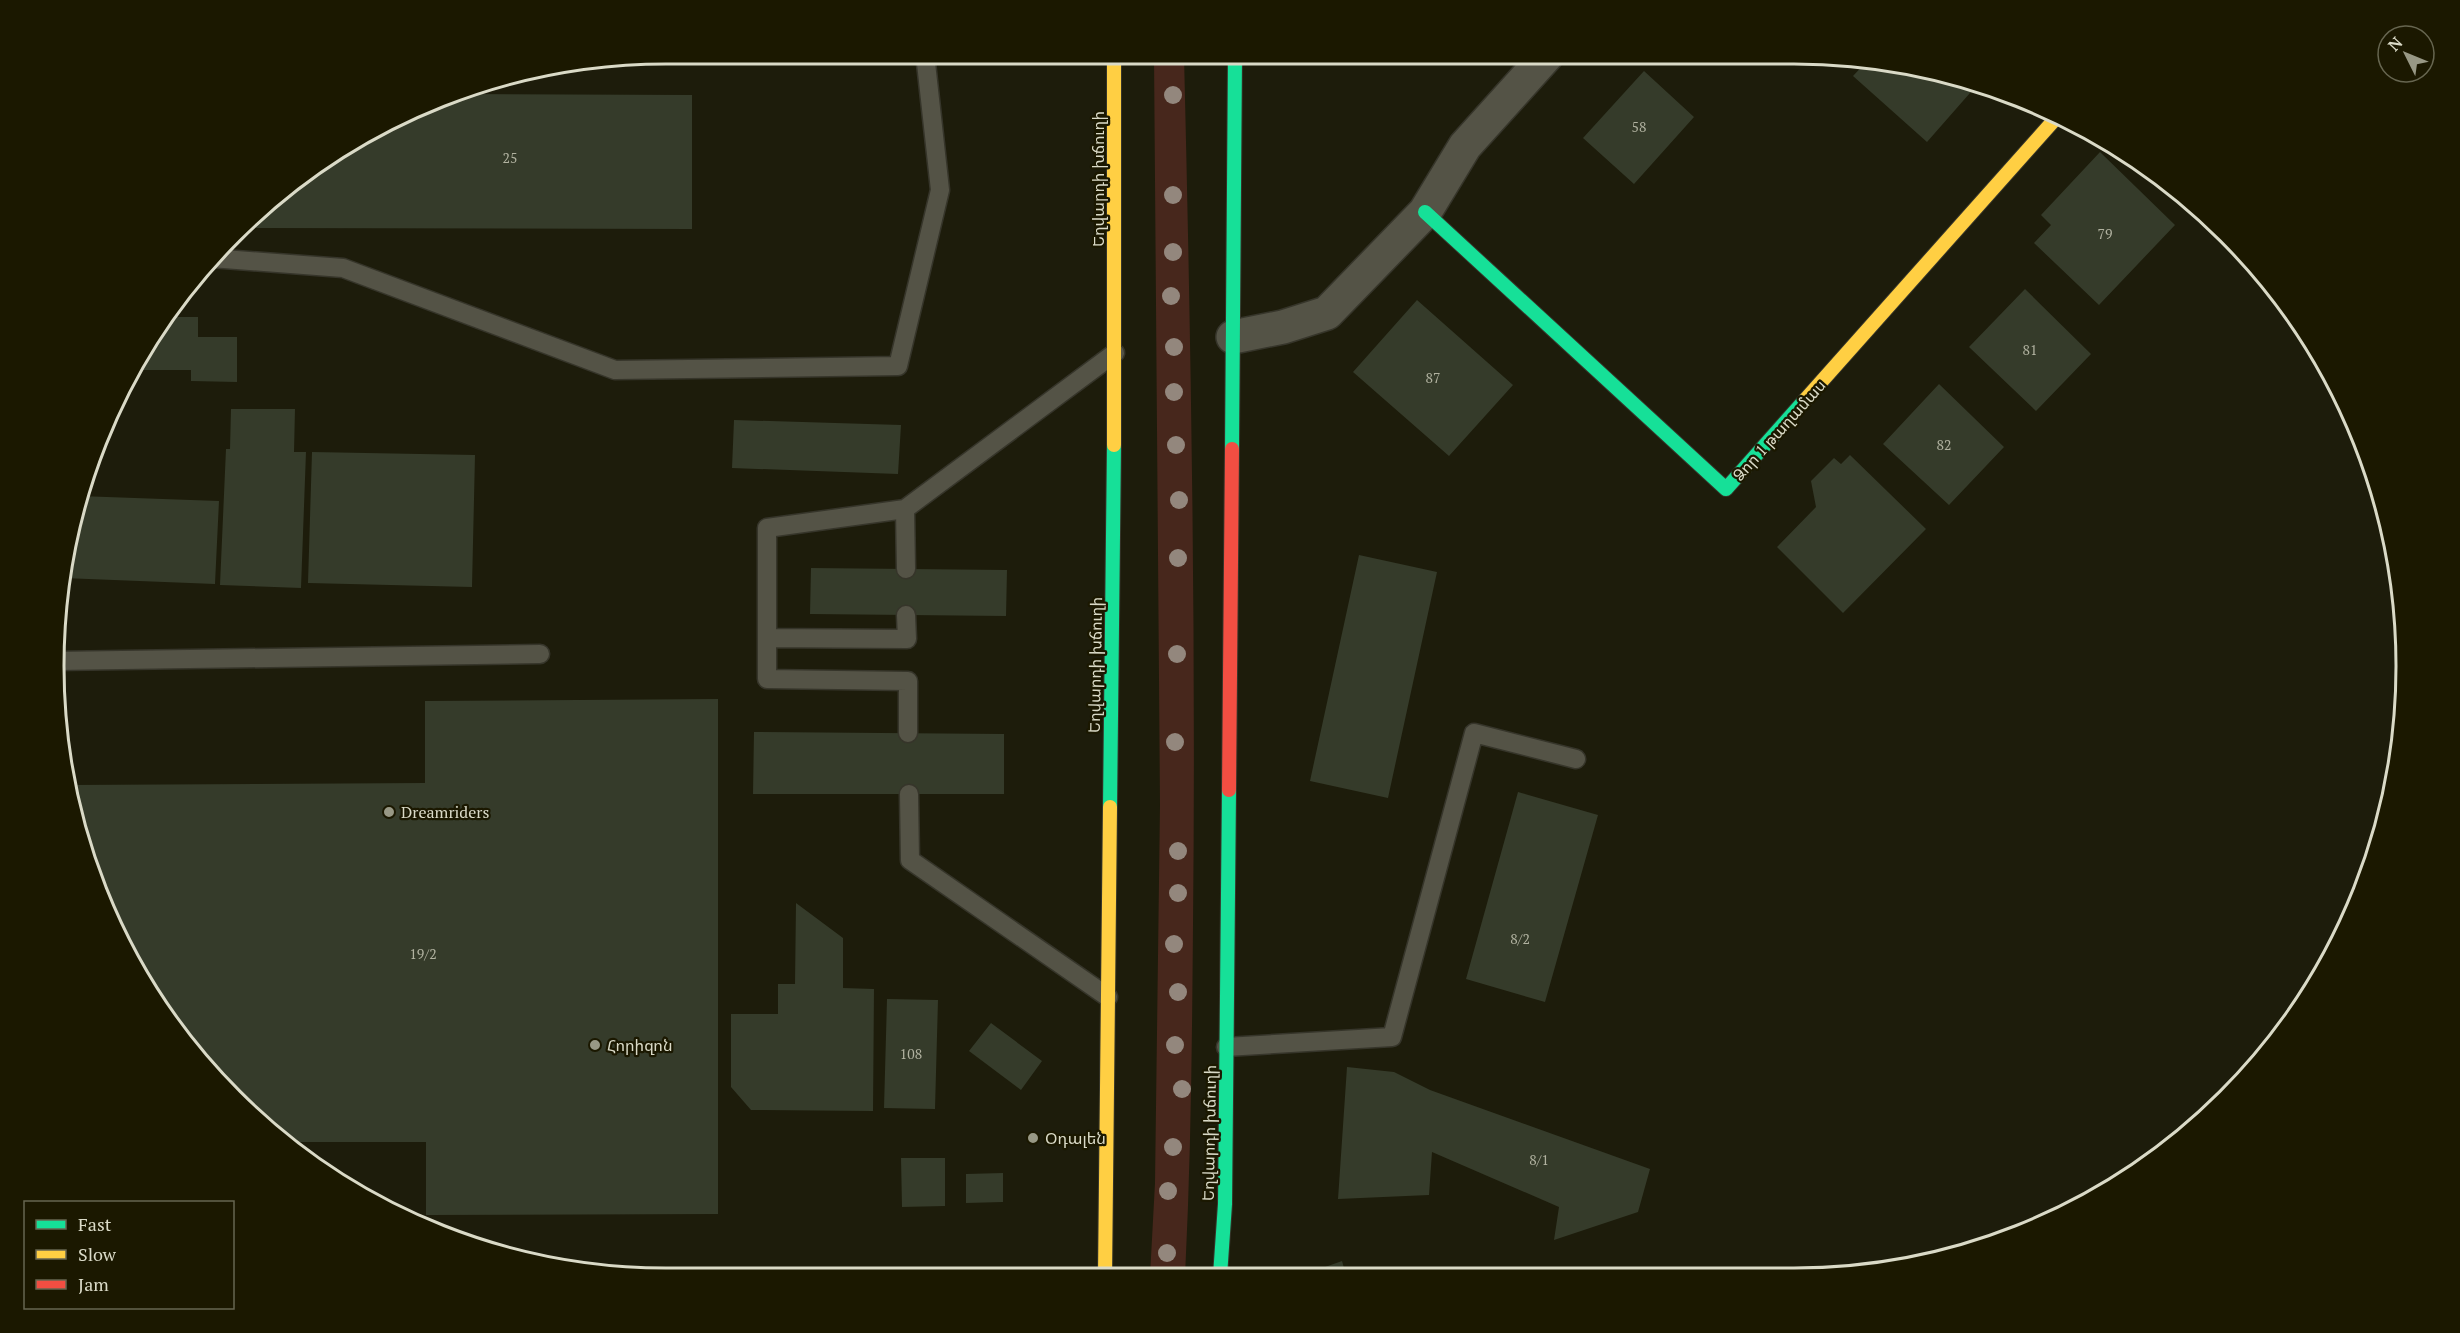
<svg xmlns="http://www.w3.org/2000/svg" width="2460" height="1333" font-family="'PT Serif','Noto Sans Armenian',serif">
  <rect width="100%" height="100%" fill="#1d1c0b"/>
  <!-- green -->
  <path fill="#47271c" d="M 1154,55 L 1184,55 C 1191,345 1196,636 1193,926 C 1192,1043 1191,1159 1185,1276 L 1150,1276 L 1155,1183 L 1160,805 Z"/>
  <!-- building -->
  <path fill="#353b2a" d="M 1867,61 L 1952,75 L 1977,85 L 1927,142 L 1853,76 Z
    M 1644,71 L 1694,117 L 1634,184 L 1583,138 Z
    M 453,94 L 692,95 L 692,229 L 243,228 L 293,181 L 361,136 Z
    M 2100,152 L 2175,225 L 2099,305 L 2034,243 L 2051,225 L 2041,215 Z
    M 2025,289 L 2091,354 L 2036,411 L 1969,347 Z
    M 1417,300 L 1513,385 L 1449,456 L 1353,372 Z
    M 164,317 L 198,317 L 198,337 L 237,337 L 237,382 L 191,381 L 191,370 L 134,370 Z
    M 1939,384 L 2004,447 L 1949,505 L 1883,444 Z
    M 231,409 L 295,409 L 294,452 L 306,452 L 301,588 L 220,585 L 226,449 L 230,449 Z
    M 734,420 L 901,425 L 898,474 L 732,468 Z
    M 312,452 L 475,455 L 472,587 L 308,583 Z
    M 1850,455 L 1926,529 L 1843,613 L 1777,547 L 1816,507 L 1811,481 L 1834,458 L 1841,464 Z
    M 79,496 L 219,501 L 215,584 L 63,578 L 75,508 Z
    M 1359,555 L 1437,572 L 1388,798 L 1310,781 Z
    M 811,568 L 1007,570 L 1006,616 L 810,614 Z
    M 718,699 L 718,1214 L 426,1215 L 426,1142 L 283,1142 L 206,1071 L 157,1006 L 101,901 L 75,825 L 68,785 L 425,783 L 425,701 Z
    M 754,732 L 1004,734 L 1004,794 L 753,794 Z
    M 1518,792 L 1598,815 L 1545,1002 L 1466,979 Z
    M 796,903 L 843,938 L 843,988 L 874,989 L 873,1111 L 751,1110 L 731,1087 L 731,1014 L 778,1014 L 778,984 L 795,984 Z
    M 887,999 L 938,1000 L 935,1109 L 884,1108 Z
    M 991,1023 L 1042,1061 L 1021,1090 L 969,1051 Z
    M 1347,1067 L 1394,1072 L 1430,1090 L 1650,1169 L 1638,1212 L 1554,1240 L 1559,1207 L 1432,1152 L 1429,1195 L 1338,1199 Z
    M 901,1158 L 945,1158 L 945,1206 L 902,1207 Z
    M 1003,1173 L 1003,1202 L 966,1203 L 966,1174 Z
    M 1342,1261 L 1346,1275 L 1311,1276 L 1311,1272 Z
    M 723,1269 L 723,1277 L 636,1278 L 636,1271 Z"/>
  <g fill="none" stroke-linecap="round" stroke-linejoin="round">
    <!-- lane casing -->
    <g stroke="#36352a" stroke-width="21">
      <path id="lane" d="M 211,258 L 343,268 L 615,370 L 898,366 L 940,190 L 925,54
        M 905,509 L 767,528 L 767,679 L 908,681 L 908,733
        M 906,569 L 905,509 L 1115,353
        M 767,638 L 907,639 L 906,615
        M 55,661 L 540,654
        M 909,794 L 910,860 L 1108,997
        M 1226,1047 L 1392,1037 L 1474,733 L 1576,759"/>
    </g>
    <!-- street casing -->
    <g stroke="#36352a" stroke-width="36">
      <path id="street" d="M 1233,337 L 1283,327 L 1327,313 L 1425,212 L 1465,146 L 1547,55"/>
    </g>
    <!-- fast casing -->
    <g stroke="#36352a" stroke-width="16">
      <path id="fast" d="M 1425,212 L 1726,489 L 1805,400
        M 1232,449 L 1235,55
        M 1110,807 L 1114,445
        M 1220,1276 L 1225,1204 L 1229,790"/>
    </g>
    <!-- slow casing -->
    <g stroke="#36352a" stroke-width="16">
      <path id="slow" d="M 1114,54 L 1114,445
        M 1805,400 L 2056,118
        M 1105,1276 L 1110,807"/>
    </g>
    <!-- jam casing -->
    <g stroke="#36352a" stroke-width="16">
      <path id="jam" d="M 1229,790 L 1232,449"/>
    </g>
    <!-- lane -->
    <use href="#lane" stroke="#545346" stroke-width="18"/>
    <!-- street -->
    <use href="#street" stroke="#545346" stroke-width="33"/>
    <!-- fast -->
    <use href="#fast" stroke="#16e098" stroke-width="14"/>
    <!-- slow -->
    <use href="#slow" stroke="#ffcf43" stroke-width="14"/>
    <!-- jam -->
    <use href="#jam" stroke="#f24e42" stroke-width="14"/>
  </g>
  <!-- trees -->
  <g fill="#93877d">
    <circle cx="1173" cy="95" r="9"/>
    <circle cx="1173" cy="195" r="9"/>
    <circle cx="1173" cy="252" r="9"/>
    <circle cx="1171" cy="296" r="9"/>
    <circle cx="1174" cy="347" r="9"/>
    <circle cx="1174" cy="392" r="9"/>
    <circle cx="1176" cy="445" r="9"/>
    <circle cx="1179" cy="500" r="9"/>
    <circle cx="1178" cy="558" r="9"/>
    <circle cx="1177" cy="654" r="9"/>
    <circle cx="1175" cy="742" r="9"/>
    <circle cx="1178" cy="851" r="9"/>
    <circle cx="1178" cy="893" r="9"/>
    <circle cx="1174" cy="944" r="9"/>
    <circle cx="1178" cy="992" r="9"/>
    <circle cx="1175" cy="1045" r="9"/>
    <circle cx="1182" cy="1089" r="9"/>
    <circle cx="1173" cy="1147" r="9"/>
    <circle cx="1168" cy="1191" r="9"/>
    <circle cx="1167" cy="1253" r="9"/>
  </g>
  <!-- markers -->
  <g fill="#989885" stroke="#1b1800" stroke-width="2">
    <circle cx="389" cy="812" r="6"/>
    <circle cx="595" cy="1045" r="6"/>
    <circle cx="1033" cy="1138" r="6"/>
  </g>
  <g text-anchor="middle" stroke-width="4.5" stroke-linejoin="round" paint-order="stroke">
    <!-- number labels -->
    <g font-size="14" fill="#b1b2a0">
      <text x="1639" y="132">58</text>
      <text x="510" y="163">25</text>
      <text x="2105" y="239">79</text>
      <text x="2030" y="355">81</text>
      <text x="1433" y="383">87</text>
      <text x="1944" y="450">82</text>
      <text x="1520" y="944">8/2</text>
      <text x="423" y="959">19/2</text>
      <text x="911" y="1059">108</text>
      <text x="1539" y="1165">8/1</text>
    </g>
    <!-- street labels -->
    <g font-size="16" fill="#dadac7" stroke="#1b1800">
      <text transform="translate(1098 179) rotate(-90)" y="6">Եղվարդի խճուղի</text>
      <text transform="translate(1779 430) rotate(-48)" y="6">Ձոր 1 թաղամաս</text>
      <text transform="translate(1095 665) rotate(-89)" y="6">Եղվարդի խճուղի</text>
      <text transform="translate(1209 1133) rotate(-89)" y="6">Եղվարդի խճուղի</text>
    </g>
    <!-- poi labels -->
    <g font-size="16" fill="#dadac7" stroke="#1b1800" text-anchor="start">
      <text x="401" y="818">Dreamriders</text>
      <text x="607" y="1051">Հորիզոն</text>
      <text x="1045" y="1144">Օդալեն</text>
    </g>
  </g>
  <!-- crop -->
  <path d="M0 0H2460V1333H0ZM666 64H1794A602 602 0 0 1 2396 666V666A602 602 0 0 1 1794 1268H666A602 602 0 0 1 64 666V666A602 602 0 0 1 666 64Z" fill="#1b1800" fill-rule="evenodd"/>
  <path fill="none" stroke="#dadac7" stroke-width="3" d="M666 64H1794A602 602 0 0 1 2396 666V666A602 602 0 0 1 1794 1268H666A602 602 0 0 1 64 666V666A602 602 0 0 1 666 64Z"/>
  <!-- legend -->
  <rect x="24" y="1201" width="210" height="108" fill="#1b1800" stroke="#676650" stroke-width="1.5"/>
  <rect x="36" y="1220" width="30" height="9" fill="#16e098" stroke="#676650" stroke-width="1.5"/>
  <text x="78" y="1231" font-size="18" fill="#dadac7">Fast</text>
  <rect x="36" y="1250" width="30" height="9" fill="#ffcf43" stroke="#676650" stroke-width="1.5"/>
  <text x="78" y="1261" font-size="18" fill="#dadac7">Slow</text>
  <rect x="36" y="1280" width="30" height="9" fill="#f24e42" stroke="#676650" stroke-width="1.5"/>
  <text x="78" y="1291" font-size="18" fill="#dadac7">Jam</text>
  <!-- north arrow -->
  <g transform="translate(2406 54) rotate(313)"><circle r="28" fill="#1b1800" stroke="#676650" stroke-width="1.5"/>
  <path d="M0-4.5L10 22L0 15L-10 22Z" fill="#989885"/>
  <text y="-9" font-size="16" font-weight="bold" text-anchor="middle" fill="#dadac7">N</text>
  </g>
</svg>
